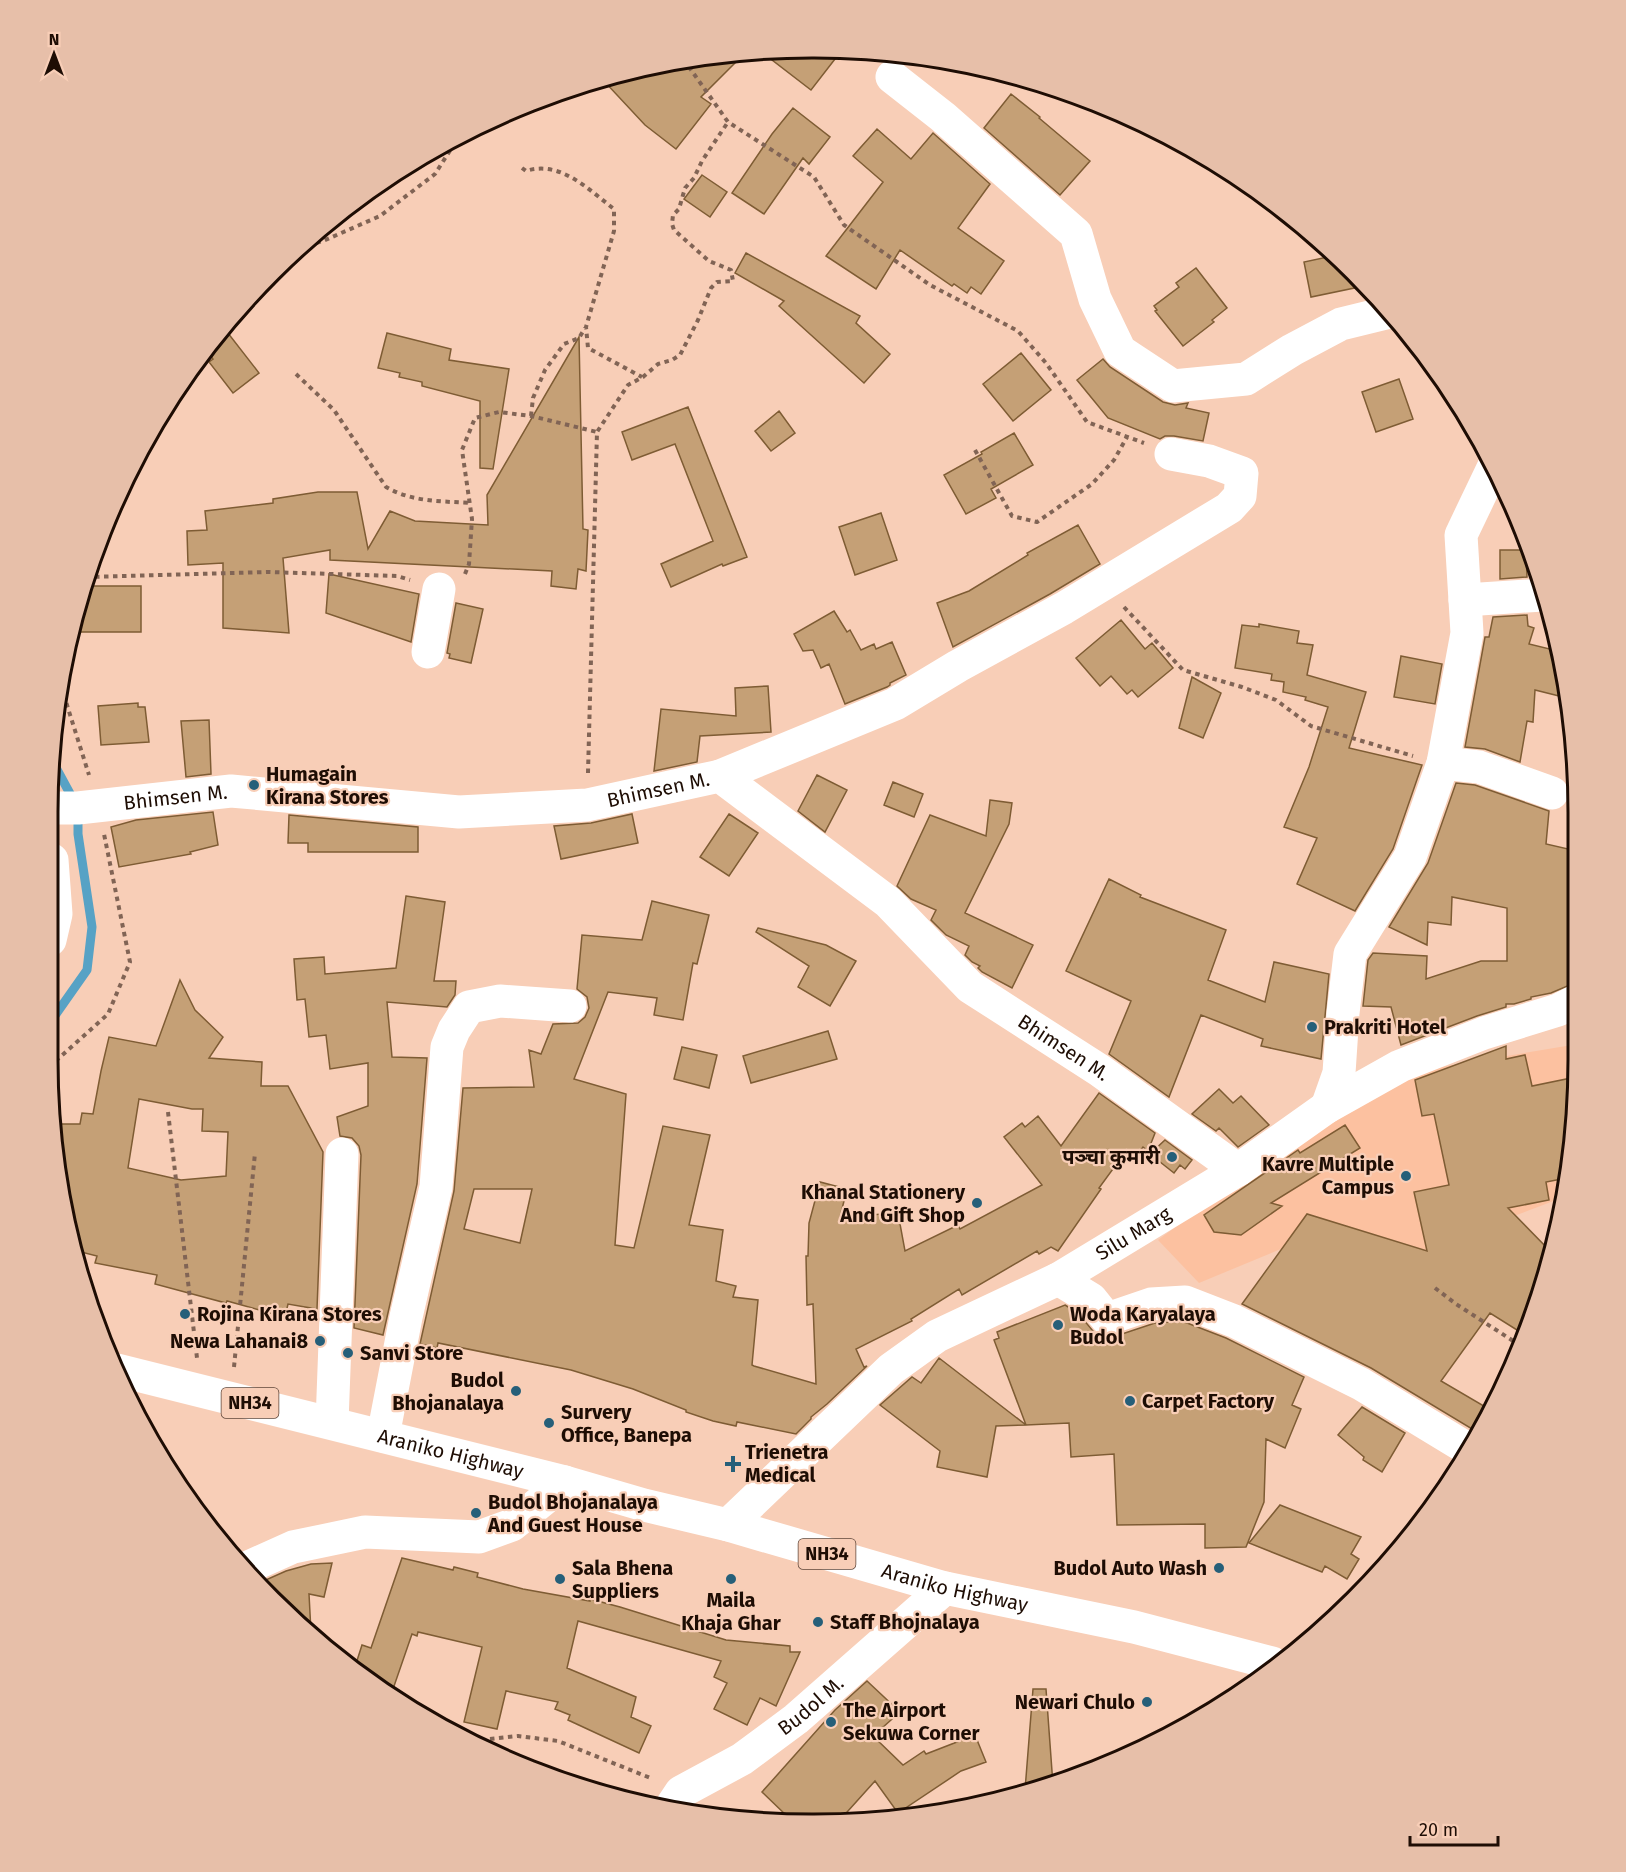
<svg xmlns="http://www.w3.org/2000/svg" width="1626" height="1872" font-family="'Fira Sans','Noto Sans Devanagari',sans-serif">
  <rect width="100%" height="100%" fill="#f8ceb7"/>
  <!-- built -->
  <path fill="#fcc1a0" d="M 1578,1044 L 1564,1197 L 1483,1228 L 1420,1288 L 1288,1246 L 1199,1283 L 1158,1240 L 1274,1154 L 1424,1070 Z"/>
  <g fill="none" stroke-linecap="round" stroke-linejoin="round">
    <!-- stream -->
    <path stroke="#57a2c5" stroke-width="9" d="M 54,764 L 74,801
      M 49,1024 L 87,970 L 92,927 L 78,834 L 78,814"/>
  </g>
  <!-- building -->
  <path fill="#c5a076" stroke="#7e5c34" stroke-width="1.5" fill-rule="evenodd" d="M 842,50 L 811,90 L 763,53 L 830,51 Z
    M 744,54 L 701,97 L 711,104 L 676,149 L 645,125 L 603,80 L 713,55 Z
    M 1011,94 L 1040,117 L 1039,118 L 1090,161 L 1060,195 L 984,128 Z
    M 793,108 L 830,137 L 809,164 L 803,158 L 764,214 L 732,193 L 772,134 Z
    M 877,129 L 911,159 L 933,133 L 990,184 L 958,228 L 1004,261 L 981,294 L 971,287 L 967,293 L 954,284 L 952,286 L 900,250 L 876,289 L 826,256 L 883,182 L 853,156 Z
    M 702,175 L 727,192 L 710,217 L 684,199 Z
    M 746,253 L 860,316 L 856,323 L 890,354 L 864,383 L 779,306 L 784,301 L 735,273 Z
    M 1332,256 L 1364,286 L 1311,297 L 1304,262 Z
    M 1196,268 L 1227,308 L 1212,320 L 1214,322 L 1183,346 L 1155,311 L 1157,310 L 1154,306 L 1179,287 L 1176,283 Z
    M 224,328 L 259,373 L 233,393 L 209,362 L 213,359 L 205,349 Z
    M 387,333 L 451,349 L 449,360 L 509,369 L 493,469 L 480,468 L 480,401 L 422,386 L 422,382 L 399,377 L 400,373 L 378,368 Z
    M 579,337 L 583,529 L 588,530 L 586,571 L 578,569 L 576,589 L 551,586 L 552,571 L 330,560 L 330,550 L 283,558 L 289,633 L 223,628 L 223,563 L 188,565 L 187,531 L 207,530 L 205,511 L 273,503 L 273,499 L 318,492 L 357,492 L 368,549 L 390,511 L 415,521 L 488,525 L 487,495 Z
    M 1021,353 L 1051,390 L 1013,421 L 983,384 Z
    M 1103,359 L 1110,367 L 1163,402 L 1175,405 L 1188,403 L 1186,408 L 1209,413 L 1203,441 L 1174,436 L 1165,436 L 1160,439 L 1108,418 L 1077,380 Z
    M 1399,379 L 1413,419 L 1376,432 L 1362,392 Z
    M 688,407 L 747,557 L 723,566 L 722,564 L 671,587 L 661,564 L 713,541 L 675,444 L 632,460 L 622,432 Z
    M 779,411 L 795,433 L 771,451 L 755,431 Z
    M 1014,433 L 1033,465 L 991,489 L 996,498 L 966,514 L 944,475 L 982,454 L 981,452 Z
    M 881,513 L 897,560 L 855,575 L 839,527 Z
    M 1078,525 L 1100,564 L 1050,594 L 953,647 L 937,603 L 969,591 L 1028,555 L 1027,553 Z
    M 1500,550 L 1526,550 L 1527,577 L 1500,579 Z
    M 329,574 L 419,594 L 411,642 L 326,613 Z
    M 84,586 L 141,586 L 141,632 L 73,632 Z
    M 456,603 L 483,609 L 471,663 L 449,658 L 450,654 L 447,653 Z
    M 834,611 L 847,632 L 850,630 L 861,650 L 874,644 L 876,649 L 892,642 L 906,675 L 890,683 L 890,685 L 887,687 L 845,704 L 829,664 L 821,668 L 813,650 L 803,651 L 794,634 Z
    M 1527,615 L 1528,626 L 1534,628 L 1529,644 L 1554,650 L 1563,697 L 1535,690 L 1533,722 L 1527,721 L 1520,762 L 1485,749 L 1465,747 L 1485,637 L 1489,637 L 1493,617 Z
    M 1121,620 L 1145,649 L 1152,643 L 1173,668 L 1138,697 L 1132,690 L 1127,694 L 1111,676 L 1100,686 L 1076,658 Z
    M 1259,624 L 1299,631 L 1297,643 L 1313,645 L 1307,675 L 1366,692 L 1349,748 L 1422,765 L 1393,849 L 1355,911 L 1297,884 L 1317,838 L 1284,827 L 1309,767 L 1328,707 L 1305,700 L 1306,697 L 1283,692 L 1284,682 L 1271,680 L 1272,674 L 1235,668 L 1242,625 L 1259,627 Z
    M 1401,656 L 1442,664 L 1435,704 L 1394,697 Z
    M 1192,677 L 1221,693 L 1203,738 L 1179,728 Z
    M 768,686 L 771,732 L 700,736 L 697,762 L 654,771 L 661,709 L 736,716 L 735,688 Z
    M 138,703 L 138,707 L 145,707 L 149,742 L 101,745 L 98,706 Z
    M 209,720 L 211,774 L 186,777 L 181,721 Z
    M 817,775 L 847,790 L 825,832 L 798,811 Z
    M 893,782 L 923,794 L 914,817 L 884,805 Z
    M 1456,783 L 1475,785 L 1549,811 L 1546,844 L 1577,851 L 1577,982 L 1551,993 L 1531,997 L 1531,999 L 1514,1004 L 1506,1004 L 1506,1007 L 1477,1016 L 1401,1045 L 1391,1007 L 1363,1006 L 1368,960 L 1373,953 L 1427,956 L 1426,979 L 1481,961 L 1507,961 L 1507,908 L 1452,897 L 1451,925 L 1428,922 L 1427,945 L 1389,927 L 1428,863 Z
    M 990,800 L 1012,803 L 1009,824 L 965,913 L 1033,945 L 1012,988 L 982,972 L 978,968 L 980,966 L 972,962 L 965,955 L 969,946 L 946,935 L 931,920 L 936,910 L 911,899 L 897,886 L 930,815 L 986,836 Z
    M 213,812 L 218,845 L 190,852 L 191,854 L 119,867 L 111,827 L 136,820 Z
    M 632,814 L 638,843 L 561,859 L 554,826 L 591,823 Z
    M 729,814 L 758,833 L 729,876 L 700,857 Z
    M 289,815 L 418,827 L 418,852 L 308,852 L 308,843 L 288,843 Z
    M 1109,879 L 1141,895 L 1140,897 L 1226,930 L 1208,980 L 1265,1002 L 1274,962 L 1329,974 L 1321,1059 L 1261,1046 L 1263,1039 L 1201,1015 L 1169,1097 L 1109,1054 L 1131,1001 L 1066,971 Z
    M 406,896 L 445,902 L 434,981 L 456,981 L 455,995 L 447,1007 L 387,1002 L 392,1057 L 427,1058 L 417,1184 L 383,1335 L 354,1328 L 361,1155 L 359,1146 L 352,1138 L 340,1136 L 337,1117 L 368,1106 L 368,1063 L 330,1069 L 326,1035 L 309,1037 L 305,999 L 297,1000 L 294,959 L 324,957 L 325,974 L 396,968 Z
    M 652,901 L 709,915 L 697,964 L 693,963 L 683,1020 L 654,1015 L 657,998 L 608,992 L 574,1079 L 626,1094 L 615,1245 L 634,1248 L 663,1126 L 710,1135 L 689,1225 L 723,1230 L 716,1281 L 736,1286 L 733,1297 L 758,1300 L 752,1365 L 754,1366 L 816,1384 L 813,1304 L 807,1305 L 806,1256 L 808,1256 L 809,1223 L 820,1182 L 847,1189 L 840,1217 L 898,1213 L 905,1251 L 958,1225 L 960,1229 L 1042,1185 L 1004,1137 L 1022,1123 L 1025,1127 L 1038,1116 L 1061,1146 L 1099,1093 L 1155,1133 L 1148,1151 L 1143,1147 L 1135,1158 L 1126,1151 L 1099,1188 L 1101,1189 L 1058,1251 L 1051,1247 L 1039,1254 L 1037,1251 L 962,1295 L 959,1289 L 911,1319 L 912,1321 L 856,1349 L 864,1367 L 867,1366 L 827,1404 L 811,1417 L 811,1419 L 796,1434 L 737,1422 L 736,1426 L 713,1421 L 686,1412 L 686,1410 L 633,1389 L 571,1370 L 438,1343 L 437,1348 L 420,1344 L 454,1191 L 463,1088 L 534,1087 L 529,1050 L 541,1054 L 553,1024 L 578,1023 L 585,1017 L 589,1008 L 587,997 L 577,989 L 582,935 L 642,940 ZM 474,1189 L 532,1189 L 520,1243 L 464,1229 Z
    M 758,928 L 826,945 L 856,961 L 830,1006 L 798,987 L 809,966 L 756,932 Z
    M 180,980 L 195,1010 L 223,1037 L 209,1058 L 262,1062 L 261,1086 L 288,1086 L 323,1152 L 317,1309 L 288,1304 L 285,1317 L 227,1301 L 226,1303 L 155,1284 L 157,1275 L 95,1263 L 97,1256 L 73,1250 L 59,1142 L 59,1124 L 80,1124 L 82,1113 L 93,1114 L 101,1071 L 109,1037 L 156,1046 ZM 139,1099 L 192,1109 L 203,1109 L 202,1131 L 228,1132 L 226,1176 L 181,1180 L 128,1168 Z
    M 828,1031 L 837,1059 L 751,1083 L 743,1056 Z
    M 1506,1046 L 1506,1059 L 1525,1055 L 1532,1086 L 1576,1077 L 1566,1178 L 1546,1182 L 1549,1200 L 1508,1208 L 1550,1251 L 1525,1335 L 1490,1313 L 1441,1381 L 1489,1409 L 1477,1432 L 1371,1368 L 1242,1304 L 1307,1214 L 1427,1251 L 1414,1192 L 1449,1185 L 1434,1114 L 1422,1116 L 1415,1080 Z
    M 682,1047 L 717,1055 L 709,1088 L 674,1079 Z
    M 1219,1089 L 1233,1103 L 1241,1096 L 1269,1125 L 1238,1147 L 1219,1128 L 1216,1131 L 1192,1114 Z
    M 1345,1125 L 1360,1148 L 1271,1203 L 1282,1206 L 1241,1235 L 1214,1232 L 1204,1215 L 1298,1150 L 1300,1153 Z
    M 1165,1140 L 1192,1160 L 1185,1169 L 1180,1165 L 1174,1173 L 1150,1154 Z
    M 1065,1305 L 1078,1313 L 1093,1331 L 1095,1338 L 1113,1337 L 1155,1323 L 1182,1321 L 1226,1338 L 1304,1377 L 1292,1405 L 1301,1409 L 1285,1448 L 1266,1439 L 1264,1502 L 1246,1547 L 1205,1548 L 1205,1524 L 1117,1525 L 1114,1454 L 1071,1457 L 1069,1423 L 1026,1425 L 994,1340 L 999,1338 L 997,1332 Z
    M 939,1358 L 1026,1425 L 996,1426 L 987,1477 L 937,1467 L 940,1451 L 880,1405 L 912,1377 L 921,1383 Z
    M 1362,1407 L 1405,1433 L 1382,1472 L 1363,1460 L 1364,1457 L 1338,1435 Z
    M 1280,1505 L 1361,1537 L 1351,1554 L 1359,1559 L 1347,1579 L 1325,1566 L 1322,1572 L 1249,1543 Z
    M 402,1558 L 453,1570 L 454,1567 L 478,1573 L 477,1577 L 523,1589 L 590,1601 L 590,1599 L 620,1607 L 726,1640 L 790,1646 L 790,1652 L 800,1652 L 776,1706 L 760,1698 L 747,1725 L 714,1709 L 727,1683 L 714,1677 L 721,1661 L 578,1621 L 567,1668 L 636,1697 L 631,1717 L 651,1726 L 639,1753 L 568,1720 L 570,1715 L 555,1709 L 558,1702 L 506,1691 L 497,1729 L 464,1722 L 482,1647 L 418,1632 L 417,1636 L 412,1634 L 392,1692 L 354,1670 L 362,1645 L 371,1648 Z
    M 332,1563 L 324,1597 L 309,1594 L 311,1632 L 259,1583 L 286,1571 L 311,1564 Z
    M 867,1681 L 900,1712 L 873,1736 L 903,1765 L 924,1751 L 926,1754 L 975,1735 L 986,1762 L 961,1771 L 898,1813 L 875,1781 L 839,1821 L 788,1817 L 762,1792 L 835,1710 Z
    M 1033,1689 L 1046,1689 L 1053,1785 L 1025,1790 Z"/>
  <g fill="none" stroke-linecap="round" stroke-linejoin="round">
    <!-- path -->
    <path stroke="#816455" stroke-width="4" stroke-dasharray="4.5 4.5" stroke-linecap="butt" d="M 857,50 L 868,58
      M 681,62 L 689,67 L 728,122 L 814,177 L 844,225 L 930,285 L 1018,331 L 1046,363 L 1087,422 L 1144,443
      M 522,168 L 526,171 C 560,160 588,189 614,209 L 614,231 L 586,327 L 588,348 L 642,377
      M 299,248 L 323,241 L 380,216 L 435,174 L 458,138
      M 296,374 L 334,410 L 386,487 C 412,502 440,501 470,503
      M 531,416 L 533,398 L 545,370 L 564,344 L 579,338 L 585,328
      M 975,450 L 1012,516 L 1037,522 L 1092,484 L 1114,460 L 1127,437
      M 465,574 L 469,564 L 472,519 L 462,450 L 475,418 L 499,412 L 531,416 L 597,432
      M 86,577 L 268,572 L 397,576 L 410,580
      M 1124,607 L 1183,670 L 1242,687 L 1276,700 L 1311,726 L 1413,756
      M 61,686 L 89,775
      M 588,773 L 597,432 L 628,385 L 643,377 L 658,364 L 672,360 L 680,355 L 698,320 L 711,288 L 717,282 L 733,281 L 731,270 L 709,261 L 674,230 L 672,224 L 673,215 L 679,209 L 685,188 L 694,178 L 702,161 L 728,122
      M 49,1067 L 108,1014 L 130,962 L 104,834
      M 168,1112 L 197,1358
      M 1435,1288 L 1456,1304 L 1521,1346
      M 234,1367 L 255,1153
      M 490,1739 L 518,1736 L 558,1741 L 653,1779"/>
    <!-- street -->
    <g stroke="#fff" stroke-width="33">
      <path d="M 892,77 L 943,117 L 1076,234 L 1095,299 L 1120,351 L 1173,386 L 1246,379 L 1292,350 L 1341,324 L 1390,312"/>
      <path d="M 1465,600 L 1543,595"/>
      <path d="M 428,652 L 439,589"/>
      <path d="M 1443,763 L 1479,767 L 1552,793"/>
      <path d="M 720,776 L 895,704 L 958,666 L 1064,608 L 1229,508 L 1240,496 L 1242,473 L 1209,461 L 1171,454"/>
      <path id="s1" d="M 53,808 L 78,808 L 231,791 L 459,812 L 587,805 L 720,776 L 888,902 L 970,987 L 1099,1070 L 1238,1170"/>
      <path d="M 50,940 L 56,914 L 52,860"/>
      <path d="M 1327,1107 L 1339,1073 L 1343,1013 L 1350,954 L 1410,857 L 1443,763 L 1467,633 L 1461,535 L 1493,468"/>
      <path d="M 1058,1279 L 1091,1299 L 1107,1319 L 1151,1304 L 1185,1302 L 1234,1321 L 1361,1384 L 1468,1449"/>
      <path d="M 332,1423 L 342,1154"/>
      <path d="M 383,1436 L 406,1317 L 436,1187 L 447,1047 L 454,1030 L 469,1007 L 500,1001 L 570,1006"/>
      <path id="s2" d="M 728,1525 L 891,1369 L 937,1336 L 1058,1279 L 1238,1170 L 1327,1107 L 1400,1066 L 1484,1033 L 1558,1010 L 1578,1000"/>
      <path d="M 244,1569 L 293,1547 L 365,1532 L 479,1537 L 512,1525 L 565,1482"/>
      <path id="s3" d="M 669,1810 L 681,1792 L 742,1759 L 796,1719 L 945,1588"/>
    </g>
    <!-- highway -->
    <path stroke="#fff" stroke-width="33" id="s4" d="M 117,1370 L 565,1482 L 644,1505 L 728,1525 L 945,1588 L 1134,1627 L 1272,1663"/>
  </g>
  <!-- markers -->
  <g fill="#265f79" stroke="#f8ceb7" stroke-width="2">
    <circle cx="254" cy="785" r="6"/>
    <circle cx="1312" cy="1027" r="6"/>
    <circle cx="1172" cy="1157" r="6"/>
    <circle cx="1406" cy="1176" r="6"/>
    <circle cx="977" cy="1203" r="6"/>
    <circle cx="185" cy="1314" r="6"/>
    <circle cx="1058" cy="1325" r="6"/>
    <circle cx="320" cy="1341" r="6"/>
    <circle cx="348" cy="1353" r="6"/>
    <circle cx="516" cy="1391" r="6"/>
    <circle cx="1130" cy="1401" r="6"/>
    <circle cx="549" cy="1423" r="6"/>
    <path d="M730 1455h6v6h6v6h-6v6h-6v-6h-6v-6h6z"/>
    <circle cx="476" cy="1513" r="6"/>
    <circle cx="1219" cy="1568" r="6"/>
    <circle cx="560" cy="1579" r="6"/>
    <circle cx="731" cy="1579" r="6"/>
    <circle cx="818" cy="1622" r="6"/>
    <circle cx="1147" cy="1702" r="6"/>
    <circle cx="831" cy="1722" r="6"/>
  </g>
  <g text-anchor="middle" stroke-width="4.5" stroke-linejoin="round" paint-order="stroke">
    <!-- shield labels -->
    <g fill="#f8ceb7" stroke="#5f473a" stroke-width="1.5">
      <rect x="221.5" y="1388" width="57" height="30" rx="4.5"/>
      <rect x="798.5" y="1539" width="57" height="30" rx="4.5"/>
    </g>
    <g font-size="18" font-weight="bold" fill="#1e0d04">
      <text x="250" y="1409">NH34</text>
      <text x="827" y="1560">NH34</text>
    </g>
    <!-- poi labels -->
    <g font-size="20" font-weight="bold" fill="#1e0d04" stroke="#f8ceb7" text-anchor="start">
      <text x="266" y="781">Humagain<tspan x="266" dy="23">Kirana Stores</tspan></text>
      <text x="1324" y="1034">Prakriti Hotel</text>
      <text x="1160" y="1164" text-anchor="end">पञ्चा कुमारी</text>
      <text x="1394" y="1171" text-anchor="end">Kavre Multiple<tspan x="1394" dy="23">Campus</tspan></text>
      <text x="965" y="1199" text-anchor="end">Khanal Stationery<tspan x="965" dy="23">And Gift Shop</tspan></text>
      <text x="197" y="1321">Rojina Kirana Stores</text>
      <text x="1070" y="1321">Woda Karyalaya<tspan x="1070" dy="23">Budol</tspan></text>
      <text x="308" y="1348" text-anchor="end">Newa Lahanai8</text>
      <text x="360" y="1360">Sanvi Store</text>
      <text x="504" y="1387" text-anchor="end">Budol<tspan x="504" dy="23">Bhojanalaya</tspan></text>
      <text x="1142" y="1408">Carpet Factory</text>
      <text x="561" y="1419">Survery<tspan x="561" dy="23">Office, Banepa</tspan></text>
      <text x="745" y="1459">Trienetra<tspan x="745" dy="23">Medical</tspan></text>
      <text x="488" y="1509">Budol Bhojanalaya<tspan x="488" dy="23">And Guest House</tspan></text>
      <text x="572" y="1575">Sala Bhena<tspan x="572" dy="23">Suppliers</tspan></text>
      <text x="1207" y="1575" text-anchor="end">Budol Auto Wash</text>
      <text x="731" y="1607" text-anchor="middle">Maila<tspan x="731" dy="23">Khaja Ghar</tspan></text>
      <text x="830" y="1629">Staff Bhojnalaya</text>
      <text x="1135" y="1709" text-anchor="end">Newari Chulo</text>
      <text x="843" y="1717">The Airport<tspan x="843" dy="23">Sekuwa Corner</tspan></text>
    </g>
    <!-- street labels -->
    <g font-size="20" fill="#1e0d04" stroke="#f8ceb7">
      <text dy="7" stroke="none"><textPath href="#s1" startOffset="609">Bhimsen M.</textPath></text>
      <text dy="7" stroke="none"><textPath href="#s1" startOffset="123">Bhimsen M.</textPath></text>
      <text dy="7" stroke="none"><textPath href="#s1" startOffset="1112">Bhimsen M.</textPath></text>
      <text dy="7" stroke="none"><textPath href="#s2" startOffset="504">Silu Marg</textPath></text>
      <text dy="7" stroke="none"><textPath href="#s4" startOffset="344">Araniko Highway</textPath></text>
      <text dy="7" stroke="none"><textPath href="#s4" startOffset="866">Araniko Highway</textPath></text>
      <text dy="7" stroke="none"><textPath href="#s3" startOffset="178">Budol M.</textPath></text>
    </g>
  </g>
  <!-- crop -->
  <path d="M0 0H1626V1872H0ZM812 58H814A754 754 0 0 1 1568 812V1060A754 754 0 0 1 814 1814H812A754 754 0 0 1 58 1060V812A754 754 0 0 1 812 58Z" fill="#e7bfa9" fill-rule="evenodd"/>
  <path fill="none" stroke="#1e0d04" stroke-width="3" d="M812 58H814A754 754 0 0 1 1568 812V1060A754 754 0 0 1 814 1814H812A754 754 0 0 1 58 1060V812A754 754 0 0 1 812 58Z"/>
  <!-- north arrow -->
  <g transform="translate(54 54)" stroke="#f8ceb7" stroke-width="4.5" paint-order="stroke">
  <path d="M0-4.5L10 22L0 15L-10 22Z" fill="#1e0d04"/>
  <text y="-9" font-size="16" font-weight="bold" text-anchor="middle" fill="#1e0d04">N</text>
  </g>
  <!-- scale -->
  <path d="M1410 1836v9h88v-9" fill="none" stroke="#1e0d04" stroke-width="3"/>
  <text x="1419" y="1836" font-size="18" fill="#1e0d04" stroke="#f8ceb7" stroke-width="4.5" paint-order="stroke">20 m</text>
</svg>
